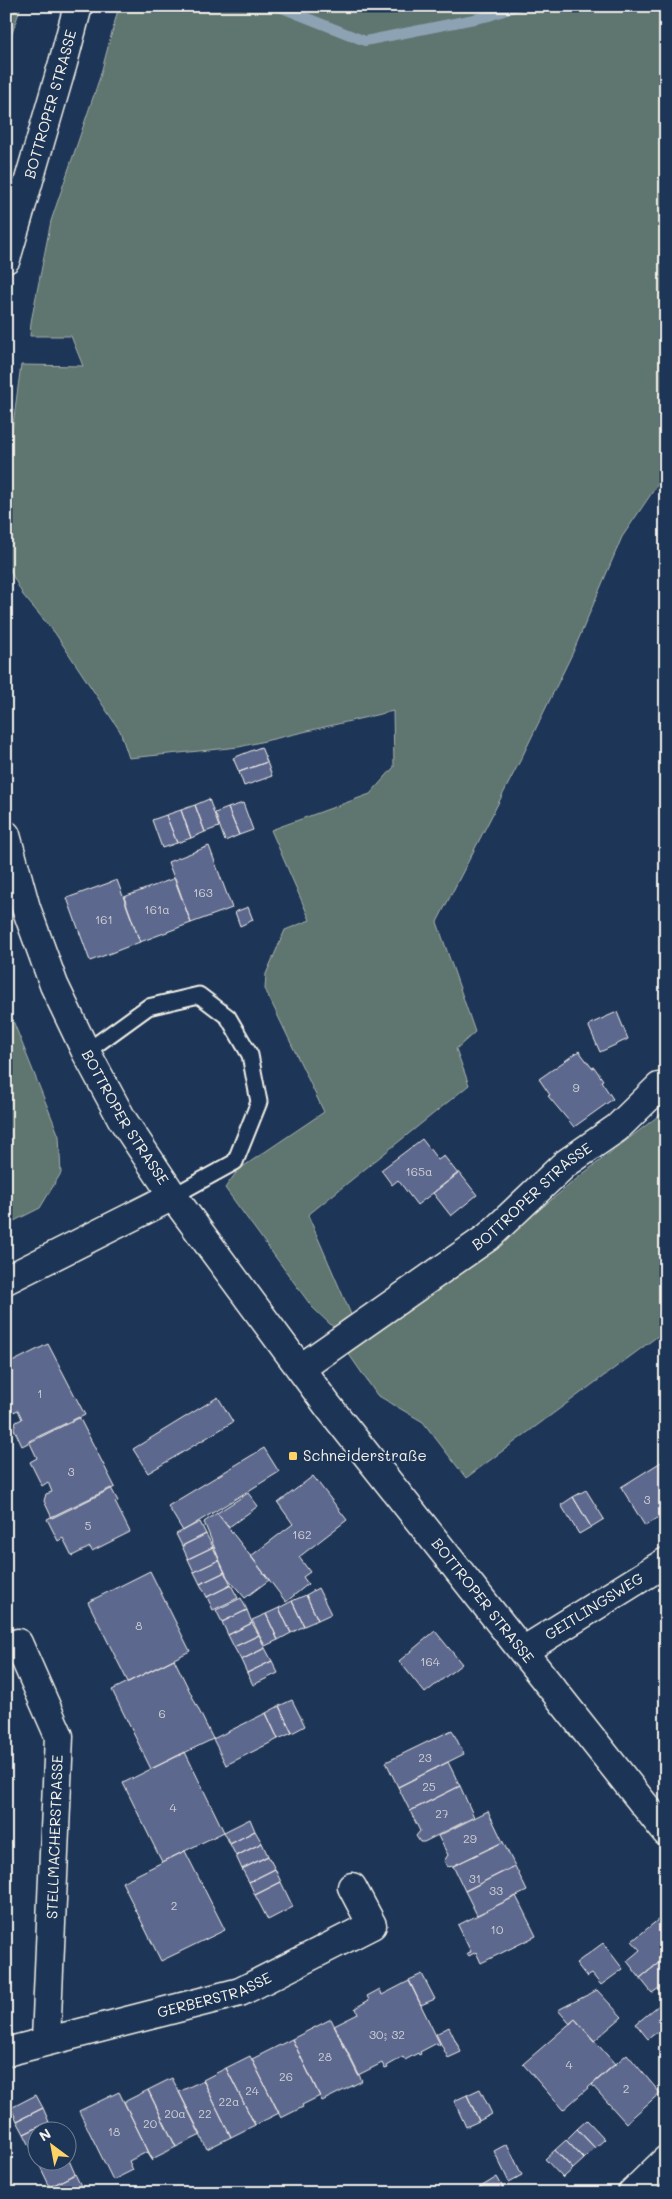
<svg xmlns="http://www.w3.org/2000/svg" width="672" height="2199" font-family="Mali,sans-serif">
  <rect width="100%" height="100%" fill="#1d3557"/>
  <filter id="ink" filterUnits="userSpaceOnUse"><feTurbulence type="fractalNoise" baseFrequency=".02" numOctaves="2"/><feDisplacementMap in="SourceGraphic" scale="10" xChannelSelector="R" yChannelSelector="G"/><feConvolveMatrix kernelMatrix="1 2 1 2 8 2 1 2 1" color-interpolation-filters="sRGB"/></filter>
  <g filter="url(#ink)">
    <!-- green -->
    <path fill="#5e746f" stroke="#a9b2ac" d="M 6,6 L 21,6 L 6,52 Z
      M 119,6 L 666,6 L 666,472 L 622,537 L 573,652 L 521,759 L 437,922 L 475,1032 L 456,1049 L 469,1085 L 308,1215 L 353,1319 L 339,1329 L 332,1326 L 312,1307 L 225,1188 L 238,1170 L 324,1112 L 265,989 L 266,974 L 285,930 L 310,920 L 271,830 L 370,794 L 394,767 L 393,711 L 239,747 L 129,758 L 120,731 L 55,633 L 23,595 L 6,563 L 9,454 L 21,365 L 83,366 L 71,336 L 30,336 L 31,322 L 51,221 L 100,77 Z
      M 6,1003 L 59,1136 L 61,1173 L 40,1208 L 6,1225 Z
      M 666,1110 L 666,1330 L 466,1478 L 423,1422 L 377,1395 L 346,1350 L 497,1245 L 580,1176 Z"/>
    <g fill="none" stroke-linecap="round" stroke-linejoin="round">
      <!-- stream -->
      <path stroke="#8da2b3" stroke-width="10" d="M 277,6 L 365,41 L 489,16 L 518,6"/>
    </g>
    <!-- building -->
    <path fill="#5d688f" stroke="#f4f1e8" d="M 261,747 L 267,762 L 239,772 L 233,758 Z
      M 267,762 L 272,776 L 244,786 L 239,772 Z
      M 209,799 L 219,827 L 205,832 L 195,805 Z
      M 243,803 L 253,830 L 239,835 L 228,808 Z
      M 195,805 L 205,832 L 191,838 L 181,810 Z
      M 228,808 L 239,835 L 225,841 L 215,813 Z
      M 181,810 L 191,838 L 177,843 L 166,815 Z
      M 166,815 L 177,843 L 162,848 L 152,820 Z
      M 209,846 L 232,908 L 191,923 L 168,862 Z
      M 175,878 L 191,923 L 140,942 L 124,897 Z
      M 117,880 L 140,942 L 90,961 L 67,898 Z
      M 248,907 L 253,920 L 240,926 L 235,912 Z
      M 617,1012 L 628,1039 L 600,1052 L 589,1027 L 590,1024 Z
      M 579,1051 L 592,1068 L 594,1067 L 603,1080 L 601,1081 L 613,1099 L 574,1127 L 548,1096 L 550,1095 L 539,1079 Z
      M 422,1139 L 438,1160 L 444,1156 L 458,1174 L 417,1205 L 398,1180 L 392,1185 L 381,1170 Z
      M 459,1172 L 477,1195 L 451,1216 L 433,1193 Z
      M 48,1344 L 85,1415 L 22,1446 L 14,1429 L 16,1422 L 22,1419 L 18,1410 L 11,1413 L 6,1403 L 6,1365 Z
      M 218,1397 L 233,1422 L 148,1473 L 133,1449 Z
      M 79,1417 L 115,1487 L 52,1518 L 44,1501 L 46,1494 L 52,1492 L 48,1482 L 42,1486 L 30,1462 L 37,1458 L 29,1441 Z
      M 264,1448 L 279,1472 L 183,1531 L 168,1506 Z
      M 666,1459 L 666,1513 L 645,1526 L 621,1487 Z
      M 313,1476 L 347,1520 L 299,1557 L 310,1572 L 303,1577 L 308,1584 L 286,1602 L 251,1556 L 293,1524 L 278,1503 Z
      M 111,1488 L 118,1501 L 115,1502 L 130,1532 L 92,1551 L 90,1547 L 72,1556 L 63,1538 L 58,1541 L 47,1519 Z
      M 586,1490 L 604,1519 L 591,1527 L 573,1497 Z
      M 248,1493 L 258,1506 L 229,1527 L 217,1513 Z
      M 573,1497 L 591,1527 L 579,1534 L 561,1505 Z
      M 217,1513 L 269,1580 L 245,1598 L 226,1576 L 204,1522 Z
      M 200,1522 L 206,1534 L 182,1546 L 176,1534 Z
      M 206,1534 L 213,1547 L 188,1559 L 182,1546 Z
      M 213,1547 L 219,1560 L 194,1572 L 188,1559 Z
      M 219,1560 L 225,1572 L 200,1584 L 194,1572 Z
      M 150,1571 L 190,1651 L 128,1682 L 88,1602 Z
      M 225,1572 L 231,1585 L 207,1597 L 200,1584 Z
      M 231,1585 L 238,1598 L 213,1610 L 207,1597 Z
      M 318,1588 L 331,1614 L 318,1620 L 306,1595 Z
      M 306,1595 L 318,1620 L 304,1626 L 292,1601 Z
      M 241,1598 L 247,1610 L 222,1622 L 216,1610 Z
      M 292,1601 L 304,1626 L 291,1633 L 279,1608 Z
      M 279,1608 L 291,1633 L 278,1640 L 266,1614 Z
      M 247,1610 L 252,1623 L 228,1635 L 222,1622 Z
      M 266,1614 L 278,1640 L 265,1646 L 252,1620 Z
      M 252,1623 L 259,1635 L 234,1647 L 228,1635 Z
      M 435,1631 L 462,1664 L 425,1693 L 399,1661 Z
      M 259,1635 L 265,1648 L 241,1660 L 234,1647 Z
      M 265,1648 L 272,1661 L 247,1673 L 241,1660 Z
      M 174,1659 L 213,1739 L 151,1769 L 112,1690 Z
      M 272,1661 L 278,1673 L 253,1685 L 247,1673 Z
      M 292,1700 L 305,1726 L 292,1733 L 279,1706 Z
      M 279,1706 L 292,1733 L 278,1739 L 266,1713 Z
      M 266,1713 L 278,1739 L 226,1765 L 213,1739 Z
      M 452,1730 L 464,1754 L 398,1787 L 386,1762 Z
      M 185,1752 L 224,1832 L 162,1862 L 123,1783 Z
      M 448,1762 L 460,1786 L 410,1811 L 398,1787 Z
      M 460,1786 L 474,1817 L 424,1842 L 420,1842 L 416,1836 L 420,1831 L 410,1811 Z
      M 488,1811 L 503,1842 L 453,1866 L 448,1867 L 444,1861 L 448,1855 L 438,1836 Z
      M 250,1819 L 255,1831 L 230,1844 L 224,1832 Z
      M 255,1831 L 262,1843 L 236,1856 L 230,1844 Z
      M 503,1842 L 515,1866 L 465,1891 L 453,1866 Z
      M 262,1843 L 268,1856 L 242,1869 L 236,1856 Z
      M 185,1851 L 225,1930 L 161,1961 L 122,1882 Z
      M 268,1856 L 275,1869 L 249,1882 L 242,1869 Z
      M 515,1866 L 527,1891 L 477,1915 L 465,1891 Z
      M 275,1869 L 281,1882 L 255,1895 L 249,1882 Z
      M 281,1882 L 293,1907 L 268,1920 L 255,1895 Z
      M 516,1896 L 536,1936 L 481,1963 L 476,1952 L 469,1956 L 467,1953 L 471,1952 L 458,1925 Z
      M 659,1919 L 666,1928 L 666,1957 L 640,1978 L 627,1961 L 640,1950 L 632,1941 Z
      M 603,1943 L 623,1969 L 601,1985 L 592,1974 L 587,1977 L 576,1963 Z
      M 666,1957 L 666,1983 L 652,1993 L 640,1978 Z
      M 422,1974 L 435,1999 L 421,2005 L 409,1980 Z
      M 409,1981 L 440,2044 L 438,2046 L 437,2043 L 420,2052 L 421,2054 L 419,2055 L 418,2053 L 405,2060 L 403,2057 L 387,2066 L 388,2068 L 385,2069 L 382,2063 L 358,2075 L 334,2026 L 358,2014 L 355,2008 L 369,2000 L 367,1996 L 380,1989 L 382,1995 Z
      M 597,1990 L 622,2017 L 594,2041 L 575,2019 L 570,2024 L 558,2010 Z
      M 659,2005 L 666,2013 L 666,2025 L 648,2039 L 636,2024 Z
      M 331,2019 L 362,2081 L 322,2101 L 292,2039 Z
      M 575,2019 L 615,2064 L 563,2110 L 523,2064 Z
      M 449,2027 L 461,2052 L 448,2058 L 436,2034 Z
      M 292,2039 L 320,2096 L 302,2105 L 303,2107 L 281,2118 L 252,2059 Z
      M 627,2054 L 660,2093 L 626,2123 L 592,2085 Z
      M 250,2056 L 279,2113 L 255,2125 L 226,2068 Z
      M 226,2068 L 255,2125 L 231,2137 L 203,2080 Z
      M 172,2078 L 201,2135 L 176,2147 L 148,2090 Z
      M 203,2080 L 231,2137 L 207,2149 L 179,2092 Z
      M 480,2089 L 492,2114 L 479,2121 L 467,2095 Z
      M 148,2090 L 176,2147 L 152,2159 L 124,2102 Z
      M 119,2092 L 153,2161 L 147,2152 L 129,2161 L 133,2170 L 113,2180 L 79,2111 Z
      M 36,2095 L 43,2108 L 17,2121 L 11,2108 Z
      M 467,2095 L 479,2121 L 466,2127 L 454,2101 Z
      M 43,2108 L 49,2122 L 24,2134 L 17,2121 Z
      M 587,2120 L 605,2139 L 595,2148 L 577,2129 Z
      M 49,2122 L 54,2132 L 38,2132 L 37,2160 L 24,2134 Z
      M 577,2129 L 595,2148 L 584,2159 L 566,2140 Z
      M 566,2140 L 584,2159 L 573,2169 L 555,2150 Z
      M 507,2144 L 522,2175 L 509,2182 L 494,2151 Z
      M 555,2150 L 573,2169 L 563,2178 L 545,2159 Z
      M 68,2158 L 75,2174 L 50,2187 L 37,2160 L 68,2162 Z
      M 75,2174 L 82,2188 L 72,2193 L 53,2193 L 50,2187 Z
      M 497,2177 L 506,2193 L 471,2193 Z"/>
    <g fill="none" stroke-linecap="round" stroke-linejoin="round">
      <!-- lane casing -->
      <g stroke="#f4f1e8" stroke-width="19">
        <path id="lane" d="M 86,1052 L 148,1007 L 199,995 L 228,1017 L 250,1055 L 259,1102 L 235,1162 L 173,1196"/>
      </g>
      <!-- street casing -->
      <g stroke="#f4f1e8" stroke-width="31">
        <g id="street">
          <path id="s1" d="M 301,1368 L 488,1237 L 565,1164 L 617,1128 L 659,1087"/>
          <path d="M 18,1643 L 59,1736 L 46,2040"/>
          <path id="s2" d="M 523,1651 L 666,1562"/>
          <path id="s3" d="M 6,2052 L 240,1992 L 372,1925 L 352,1887"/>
          <path d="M 632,2193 L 666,2160"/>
        </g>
      </g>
      <!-- secondary casing -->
      <g stroke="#f4f1e8" stroke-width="31">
        <g id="secondary">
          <path id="s4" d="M 6,259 L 63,63 L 78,6"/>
          <path id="s5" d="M 6,835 L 26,908 L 54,985 L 86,1052 L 122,1119 L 173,1196 L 328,1406 L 666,1832"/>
          <path d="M 6,1280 L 173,1196"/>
        </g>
      </g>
      <!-- lane -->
      <use href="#lane" stroke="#1d3557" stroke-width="15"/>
      <!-- street -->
      <use href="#street" stroke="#1d3557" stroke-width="28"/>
      <!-- secondary -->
      <use href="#secondary" stroke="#1d3557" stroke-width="28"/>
    </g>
  </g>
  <!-- markers -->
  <rect fill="#ffd166" stroke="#1d3557" stroke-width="2" x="288" y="1451" width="10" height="10" rx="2.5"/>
  <g text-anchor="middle" stroke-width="4" stroke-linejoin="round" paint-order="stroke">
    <!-- number labels -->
    <g font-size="12" fill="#cecfd2">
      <text x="203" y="897">163</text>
      <text x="157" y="914">161a</text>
      <text x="104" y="924">161</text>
      <text x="576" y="1092">9</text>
      <text x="419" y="1176">165a</text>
      <text x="40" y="1398">1</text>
      <text x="71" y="1476">3</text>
      <text x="647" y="1504">3</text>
      <text x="88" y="1530">5</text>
      <text x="302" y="1539">162</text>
      <text x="139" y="1630">8</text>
      <text x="430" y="1666">164</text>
      <text x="162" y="1718">6</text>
      <text x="425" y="1762">23</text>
      <text x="429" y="1791">25</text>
      <text x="173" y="1812">4</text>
      <text x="442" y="1818">27</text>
      <text x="470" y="1843">29</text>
      <text x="475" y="1883">31</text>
      <text x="496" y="1895">33</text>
      <text x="174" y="1910">2</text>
      <text x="497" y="1934">10</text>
      <text x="387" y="2039">30; 32</text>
      <text x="325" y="2061">28</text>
      <text x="569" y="2069">4</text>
      <text x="286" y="2081">26</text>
      <text x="626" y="2093">2</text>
      <text x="252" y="2095">24</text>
      <text x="229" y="2106">22a</text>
      <text x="175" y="2118">20a</text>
      <text x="205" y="2118">22</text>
      <text x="150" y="2128">20</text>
      <text x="114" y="2136">18</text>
    </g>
    <!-- street labels -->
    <g font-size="15" fill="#f4f1e8" stroke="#1d3557">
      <text dy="5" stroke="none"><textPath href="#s4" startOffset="161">BOTTROPER STRASSE</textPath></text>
      <text dy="5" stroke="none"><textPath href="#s5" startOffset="308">BOTTROPER STRASSE</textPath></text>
      <text dy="5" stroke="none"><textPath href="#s1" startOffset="288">BOTTROPER STRASSE</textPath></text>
      <text dy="5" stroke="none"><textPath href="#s5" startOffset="910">BOTTROPER STRASSE</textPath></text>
      <text dy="5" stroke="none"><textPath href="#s2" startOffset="84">GEITLINGSWEG</textPath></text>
      <text transform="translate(55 1837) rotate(-88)" y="5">STELLMACHERSTRASSE</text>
      <text dy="5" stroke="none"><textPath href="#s3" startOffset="216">GERBERSTRASSE</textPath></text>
    </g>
    <!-- poi labels -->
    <g font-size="15" fill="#f4f1e8" stroke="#1d3557" text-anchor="start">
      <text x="303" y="1461">Schneiderstraße</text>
    </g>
  </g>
  <!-- margin -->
  <rect width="672" height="2199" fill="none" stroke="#1d3557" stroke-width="25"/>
  <rect x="12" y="12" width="647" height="2174" fill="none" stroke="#f4f1e8" stroke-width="2" filter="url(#ink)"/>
  <!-- north arrow -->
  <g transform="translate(52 2146) rotate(328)"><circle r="24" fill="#1d3557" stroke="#738091"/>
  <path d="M0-4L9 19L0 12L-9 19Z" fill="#ffd166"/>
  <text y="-8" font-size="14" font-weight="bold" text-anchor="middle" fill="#f4f1e8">N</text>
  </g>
</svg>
